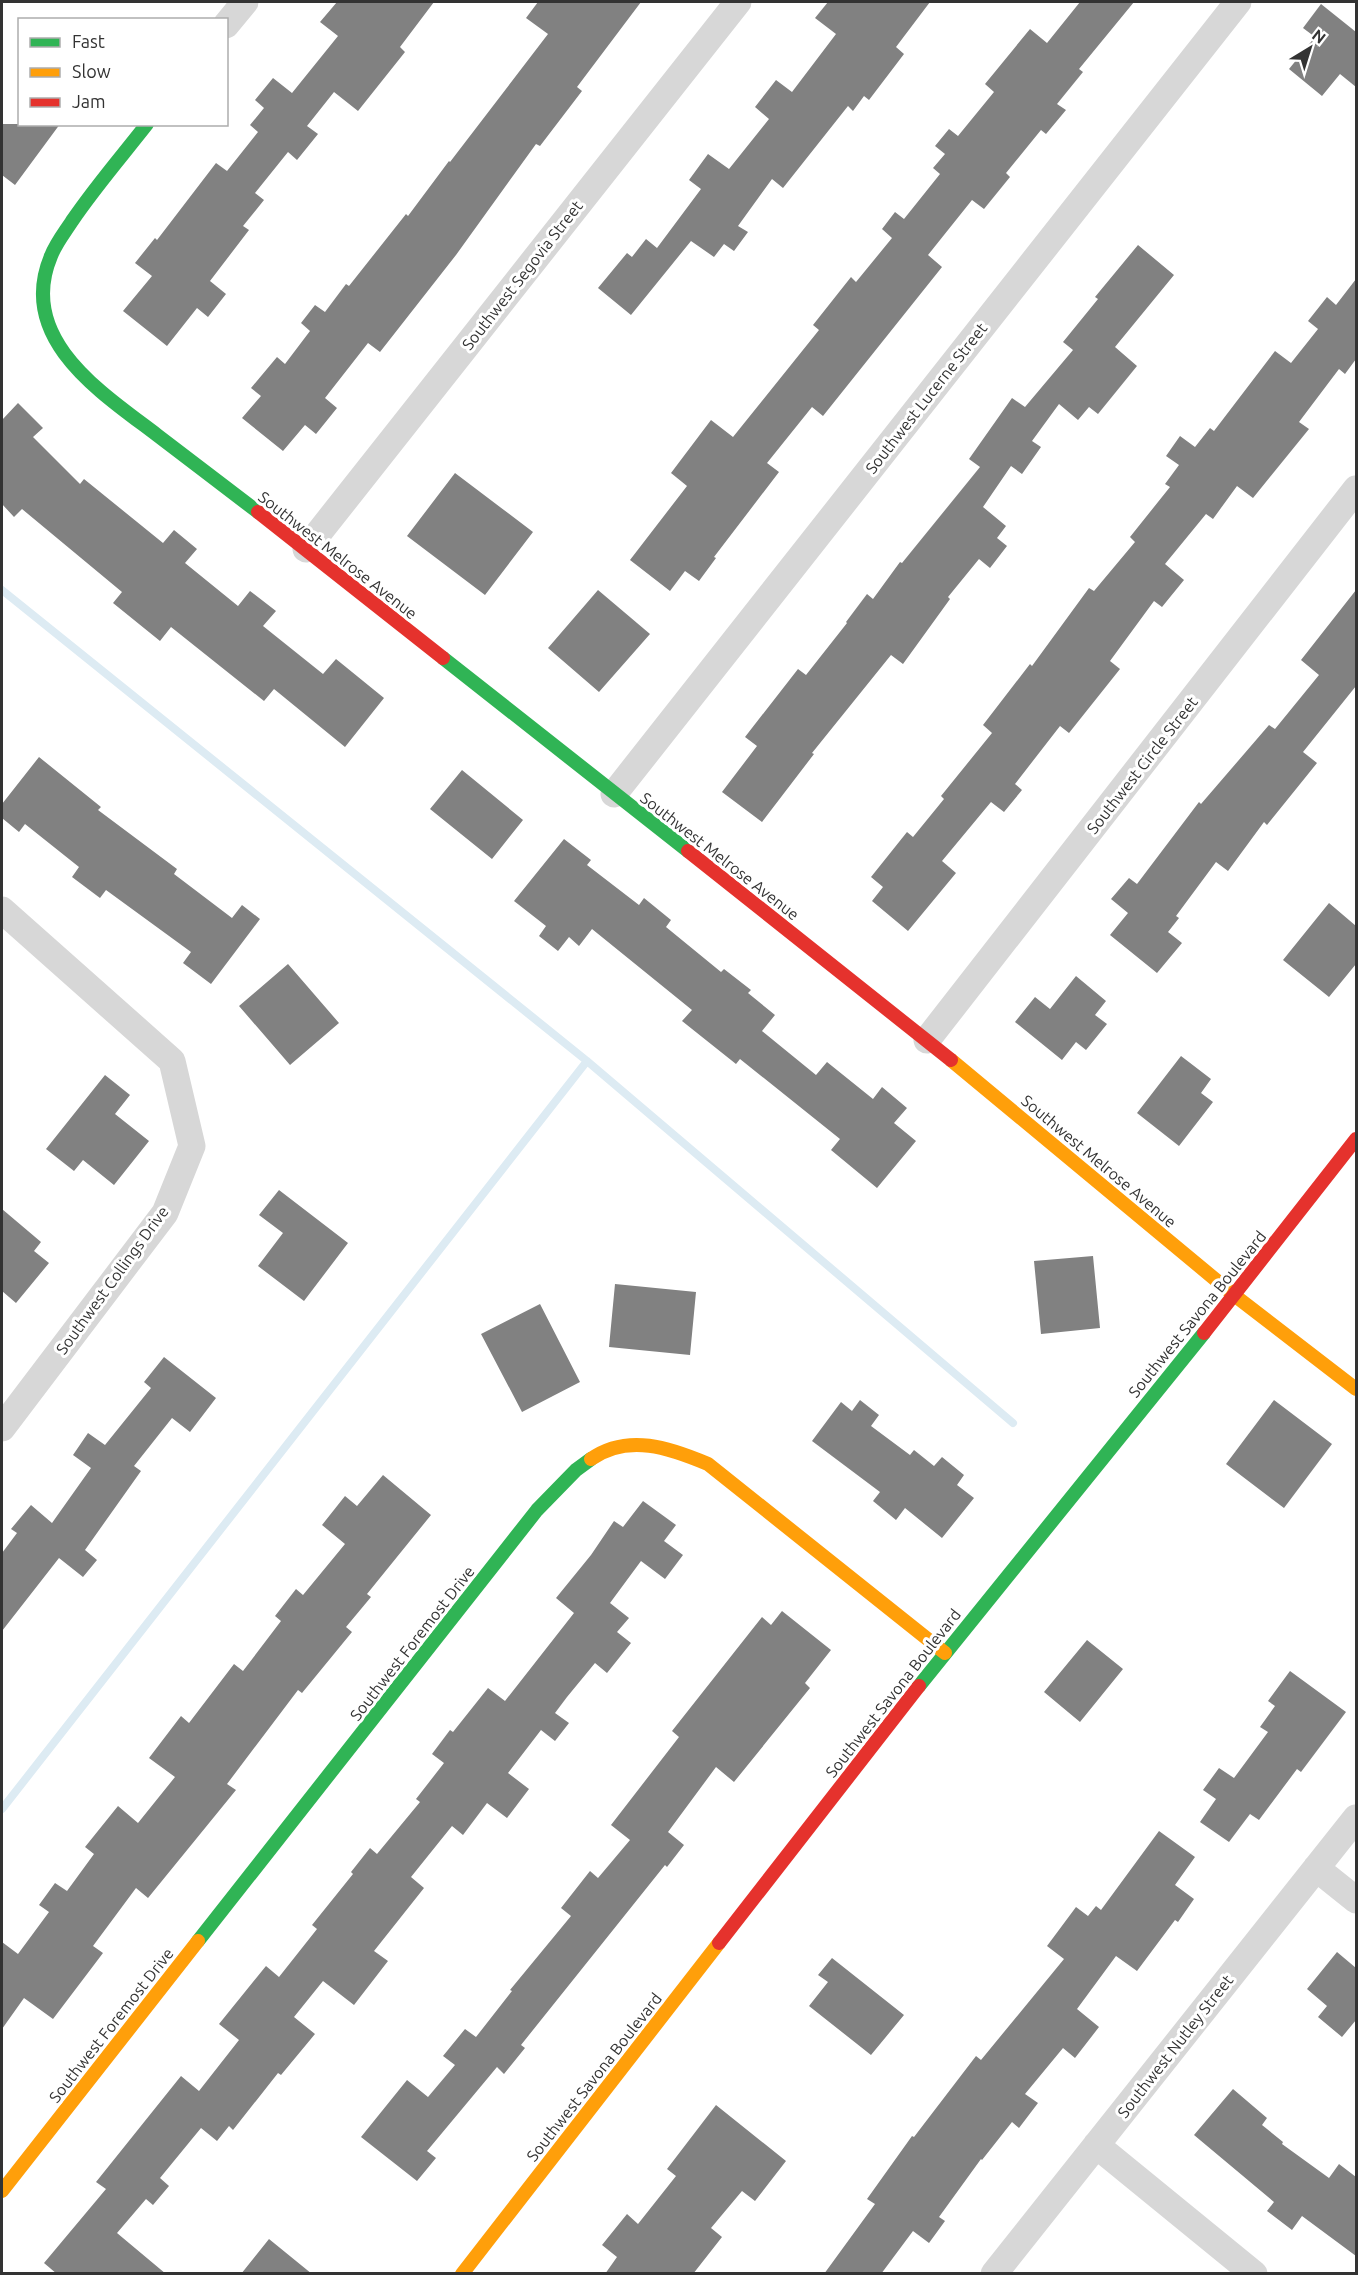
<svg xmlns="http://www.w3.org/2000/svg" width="1358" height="2275" font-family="Ubuntu,sans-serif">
  <rect width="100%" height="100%" fill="#fff"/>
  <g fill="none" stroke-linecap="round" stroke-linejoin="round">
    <!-- stream -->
    <path stroke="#ddebf3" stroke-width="8" d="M 2,590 L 587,1061 L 1013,1423
      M 2,1809 L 587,1061"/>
  </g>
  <!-- building -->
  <path fill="#818181" d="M 337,2 L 434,2 L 400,47 L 405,52 L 358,111 L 334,92 L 307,126 L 318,134 L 297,160 L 288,152 L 255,193 L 264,200 L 243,226 L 249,230 L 210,281 L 226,294 L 208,317 L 197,308 L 167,346 L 123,311 L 152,276 L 135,263 L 155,238 L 157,240 L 216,163 L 227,171 L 258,132 L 250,125 L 264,108 L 255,100 L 273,78 L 292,93 L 338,36 L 320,22 Z
    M 538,2 L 641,2 L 577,87 L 582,91 L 540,146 L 536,144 L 456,255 L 380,352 L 368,343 L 325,398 L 337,408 L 316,434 L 305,425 L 283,451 L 242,418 L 261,396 L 251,388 L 277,357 L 285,364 L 310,331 L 301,323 L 315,305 L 325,312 L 346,284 L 349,286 L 406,214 L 408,216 L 449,161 L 450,162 L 548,34 L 526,18 Z
    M 828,2 L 930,2 L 896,47 L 904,54 L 869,100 L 864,96 L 853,111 L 848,106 L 783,188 L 772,179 L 738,226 L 748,232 L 734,251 L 724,244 L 714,257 L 691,241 L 631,315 L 598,288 L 627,253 L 632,257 L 646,239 L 657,248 L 701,189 L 689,180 L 708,154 L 729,169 L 769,119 L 755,107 L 776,80 L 792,92 L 836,34 L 815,18 Z
    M 1080,2 L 1134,2 L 1079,69 L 1083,72 L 1057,104 L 1066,110 L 1046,134 L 1041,130 L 1006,173 L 1010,177 L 984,209 L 972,200 L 928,255 L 942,267 L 823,416 L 812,407 L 767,463 L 779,472 L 714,557 L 716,558 L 699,581 L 685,571 L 670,591 L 630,560 L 687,486 L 671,473 L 711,420 L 733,437 L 819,330 L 813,325 L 851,277 L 856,282 L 892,238 L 882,229 L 895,212 L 904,219 L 940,174 L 933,168 L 945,154 L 935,146 L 949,129 L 958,136 L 994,92 L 985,84 L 1030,29 L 1047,43 Z
    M 1321,4 L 1356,32 L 1356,87 L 1340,74 L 1322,96 L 1289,69 L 1315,37 L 1303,28 Z
    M 2,124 L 60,124 L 15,185 L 2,175 Z
    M 1138,245 L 1174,275 L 1115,347 L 1137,366 L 1098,414 L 1089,407 L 1078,420 L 1059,404 L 1032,441 L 1041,447 L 1022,474 L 1011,466 L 983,507 L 1006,526 L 997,538 L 1007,546 L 990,568 L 979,559 L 948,597 L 950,599 L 903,664 L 891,655 L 812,753 L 814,754 L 762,822 L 722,792 L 757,746 L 745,737 L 798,669 L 806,675 L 847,623 L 846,622 L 867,594 L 873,599 L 900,562 L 902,563 L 980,467 L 969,459 L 1012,398 L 1025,407 L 1073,350 L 1063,342 L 1098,299 L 1095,297 Z
    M 1356,279 L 1356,359 L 1345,374 L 1339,369 L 1299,422 L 1309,429 L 1253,498 L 1237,486 L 1213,519 L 1206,514 L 1165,564 L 1184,580 L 1162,607 L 1154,601 L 1110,661 L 1120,669 L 1069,733 L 1060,726 L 1015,784 L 1022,790 L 1004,812 L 991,802 L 942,861 L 956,873 L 908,931 L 872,901 L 883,887 L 871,877 L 907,832 L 913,837 L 944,799 L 941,796 L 992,733 L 983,725 L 1030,664 L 1032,666 L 1089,588 L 1094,591 L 1135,542 L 1130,537 L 1170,487 L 1165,484 L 1179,465 L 1166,456 L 1180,436 L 1195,447 L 1210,428 L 1214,431 L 1275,351 L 1291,363 L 1318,329 L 1308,321 L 1327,297 L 1336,305 Z
    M 18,403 L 43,428 L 33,437 L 80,484 L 84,479 L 163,543 L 174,530 L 197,549 L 185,563 L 238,606 L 250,591 L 276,611 L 263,626 L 323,674 L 336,659 L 384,698 L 345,747 L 274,689 L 264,701 L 171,627 L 160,641 L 113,603 L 122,592 L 22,509 L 14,517 L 2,504 L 2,420 Z
    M 455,473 L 533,532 L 485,595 L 407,536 Z
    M 598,590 L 650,634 L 599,692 L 548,648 Z
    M 1356,590 L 1356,686 L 1303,752 L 1317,763 L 1267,825 L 1264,822 L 1228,871 L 1216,862 L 1176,916 L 1179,918 L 1168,932 L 1182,943 L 1157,973 L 1110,935 L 1128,913 L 1111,899 L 1129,878 L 1137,884 L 1199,802 L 1201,804 L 1269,725 L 1275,729 L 1319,675 L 1301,660 Z
    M 39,757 L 101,807 L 98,810 L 177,869 L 174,874 L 232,918 L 242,905 L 260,919 L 211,984 L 183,963 L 191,952 L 106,890 L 100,898 L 72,877 L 79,867 L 25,824 L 19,832 L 2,818 L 2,804 Z
    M 462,770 L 523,820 L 492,859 L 430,809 Z
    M 564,839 L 591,860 L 587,865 L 639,905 L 644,898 L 671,920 L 666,927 L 721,972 L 724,969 L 751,990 L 748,993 L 775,1015 L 762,1031 L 816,1075 L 827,1062 L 873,1099 L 882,1087 L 907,1108 L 894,1123 L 916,1141 L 877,1188 L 831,1150 L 840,1139 L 740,1059 L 736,1064 L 682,1021 L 692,1010 L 592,929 L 579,946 L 569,937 L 558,951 L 539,936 L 546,926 L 514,901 Z
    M 1329,903 L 1356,926 L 1356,964 L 1329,997 L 1283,960 Z
    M 288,964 L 339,1023 L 290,1065 L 239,1006 Z
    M 1076,976 L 1106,1001 L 1095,1015 L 1107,1024 L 1086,1050 L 1076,1042 L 1062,1060 L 1015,1022 L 1035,997 L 1050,1009 Z
    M 1181,1056 L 1211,1079 L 1201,1093 L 1213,1102 L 1179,1146 L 1137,1113 Z
    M 105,1075 L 130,1095 L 115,1114 L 149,1141 L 114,1185 L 83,1160 L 74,1171 L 46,1149 Z
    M 279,1190 L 348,1243 L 304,1301 L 258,1266 L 283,1233 L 259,1215 Z
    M 2,1209 L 41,1242 L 34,1251 L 49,1263 L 16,1303 L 2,1291 Z
    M 1093,1256 L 1100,1328 L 1041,1334 L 1034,1261 Z
    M 615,1284 L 696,1292 L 690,1355 L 609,1347 Z
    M 540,1304 L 580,1382 L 522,1412 L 481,1334 Z
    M 164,1357 L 216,1398 L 190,1432 L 172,1418 L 134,1466 L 141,1471 L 85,1550 L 97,1560 L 83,1577 L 59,1558 L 2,1631 L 2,1553 L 17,1533 L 11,1529 L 31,1505 L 52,1523 L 91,1468 L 73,1455 L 88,1433 L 105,1445 L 151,1388 L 144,1382 Z
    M 860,1400 L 879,1415 L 871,1426 L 910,1455 L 914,1450 L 934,1466 L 942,1457 L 964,1475 L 957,1485 L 974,1498 L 942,1538 L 905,1508 L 896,1520 L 873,1501 L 880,1492 L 812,1441 L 841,1402 L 852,1411 Z
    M 1274,1400 L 1332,1444 L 1284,1508 L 1226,1464 Z
    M 383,1475 L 431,1515 L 367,1594 L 371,1597 L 346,1627 L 352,1632 L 302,1693 L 298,1690 L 227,1784 L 236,1790 L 148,1898 L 136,1888 L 93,1946 L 103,1953 L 53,2019 L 24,1998 L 2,2029 L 2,1942 L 18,1954 L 49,1912 L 39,1905 L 55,1883 L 67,1891 L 94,1854 L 85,1847 L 118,1806 L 138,1823 L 175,1777 L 149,1758 L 181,1716 L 189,1723 L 234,1664 L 243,1671 L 281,1621 L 275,1616 L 296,1589 L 303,1595 L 345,1544 L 322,1525 L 345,1496 L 357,1506 Z
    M 643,1501 L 676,1525 L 664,1541 L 683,1555 L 665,1579 L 641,1561 L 610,1603 L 629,1618 L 617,1632 L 631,1643 L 607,1673 L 595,1663 L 567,1697 L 555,1713 L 569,1723 L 555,1741 L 541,1730 L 508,1773 L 529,1789 L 507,1818 L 487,1803 L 463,1835 L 452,1826 L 411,1877 L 424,1888 L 374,1951 L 388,1961 L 354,2005 L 323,1981 L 294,2017 L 315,2034 L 281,2075 L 278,2073 L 233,2130 L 229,2126 L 217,2141 L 201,2128 L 160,2178 L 169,2186 L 153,2205 L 146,2199 L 117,2233 L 166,2274 L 57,2274 L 44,2263 L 106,2189 L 96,2182 L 181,2076 L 199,2091 L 239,2040 L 219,2024 L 266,1966 L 279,1977 L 317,1929 L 312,1925 L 353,1874 L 351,1872 L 370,1848 L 377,1854 L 420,1802 L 416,1799 L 444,1763 L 432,1754 L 450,1730 L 453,1732 L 488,1688 L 505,1701 L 574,1613 L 556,1598 L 591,1555 L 614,1521 L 623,1527 Z
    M 782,1611 L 831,1650 L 805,1683 L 810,1688 L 734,1782 L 716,1767 L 668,1832 L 684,1845 L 667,1867 L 665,1865 L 521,2045 L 525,2048 L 504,2074 L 497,2067 L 427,2151 L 436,2158 L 417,2181 L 361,2137 L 407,2080 L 428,2097 L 455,2065 L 443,2056 L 465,2029 L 476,2037 L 512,1991 L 510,1990 L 571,1916 L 561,1908 L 590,1871 L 598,1878 L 630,1840 L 611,1825 L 679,1737 L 672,1731 L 762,1617 L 771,1625 Z
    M 1087,1640 L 1123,1669 L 1080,1722 L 1044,1692 Z
    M 1290,1671 L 1346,1712 L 1301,1772 L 1297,1769 L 1259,1820 L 1250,1814 L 1229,1842 L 1200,1822 L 1216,1799 L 1203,1790 L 1219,1768 L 1234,1778 L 1268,1732 L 1260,1727 L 1275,1706 L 1268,1701 Z
    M 1159,1831 L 1195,1857 L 1175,1885 L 1194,1899 L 1178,1922 L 1175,1920 L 1137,1971 L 1116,1956 L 1077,2009 L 1099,2027 L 1075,2058 L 1063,2048 L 1025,2094 L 1038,2103 L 1019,2128 L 1012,2122 L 982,2160 L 981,2159 L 939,2217 L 945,2221 L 929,2243 L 913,2231 L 881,2274 L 824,2274 L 875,2204 L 867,2199 L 912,2136 L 914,2137 L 976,2056 L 981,2060 L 1064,1959 L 1047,1946 L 1076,1907 L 1088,1916 L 1096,1906 L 1101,1910 Z
    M 1337,1952 L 1356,1968 L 1356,2020 L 1342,2037 L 1318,2017 L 1327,2006 L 1307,1989 Z
    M 832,1958 L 904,2015 L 871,2055 L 809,2006 L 828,1982 L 818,1975 Z
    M 1233,2089 L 1267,2118 L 1262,2125 L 1283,2142 L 1282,2144 L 1329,2178 L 1339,2164 L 1356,2177 L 1356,2256 L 1302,2216 L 1292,2230 L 1267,2211 L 1274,2202 L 1194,2135 Z
    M 716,2105 L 786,2161 L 755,2201 L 742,2191 L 711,2228 L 722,2237 L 693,2274 L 605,2274 L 617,2257 L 602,2245 L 627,2214 L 638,2224 L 676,2176 L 667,2169 Z
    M 269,2239 L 312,2274 L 241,2274 Z"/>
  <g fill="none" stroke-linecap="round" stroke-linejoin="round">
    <!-- street -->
    <path stroke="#d7d7d7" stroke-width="27" d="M 226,25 L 245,2
      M 306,549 L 738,2
      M 614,794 L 1238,2
      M 2,910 L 172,1061 L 192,1146 L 165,1213 L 2,1428
      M 927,1040 L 1356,489
      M 1316,1868 L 1356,1900
      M 1096,2145 L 1254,2274
      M 994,2274 L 1356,1818"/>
    <!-- fast -->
    <path stroke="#30b455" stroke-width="14" d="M 147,124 C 122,156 95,187 72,221 C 65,232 56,243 51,256 C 16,339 102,393 157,435 C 191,461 224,486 258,512
      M 443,658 L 688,851
      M 919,1686 L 1204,1333
      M 198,1941 L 537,1510 L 576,1470 L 591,1459"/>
    <!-- slow -->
    <path stroke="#ff9f0a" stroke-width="14" d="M 951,1060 L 1234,1295 L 1356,1389
      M 591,1459 C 628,1433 670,1448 708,1464 L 945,1653
      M 2,2191 L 198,1941
      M 462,2274 L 719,1943"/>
    <!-- jam -->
    <path stroke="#e5322d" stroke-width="14" d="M 258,512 L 443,658
      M 688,851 L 951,1060
      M 1204,1333 L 1356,1139
      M 719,1943 L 919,1686"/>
  </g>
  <g text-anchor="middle" stroke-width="6" stroke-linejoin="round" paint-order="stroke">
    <!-- street labels -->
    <g font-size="16" fill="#333" stroke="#fff">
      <text transform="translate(522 275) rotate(-52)" y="6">Southwest Segovia Street</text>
      <text transform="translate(926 398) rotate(-52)" y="6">Southwest Lucerne Street</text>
      <text transform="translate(338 555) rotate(38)" y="6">Southwest Melrose Avenue</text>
      <text transform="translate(1142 765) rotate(-52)" y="6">Southwest Circle Street</text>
      <text transform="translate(720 856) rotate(38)" y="6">Southwest Melrose Avenue</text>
      <text transform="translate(1099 1161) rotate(40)" y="6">Southwest Melrose Avenue</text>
      <text transform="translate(112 1280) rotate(-54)" y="6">Southwest Collings Drive</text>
      <text transform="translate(1197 1314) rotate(-51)" y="6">Southwest Savona Boulevard</text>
      <text transform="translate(412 1643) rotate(-52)" y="6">Southwest Foremost Drive</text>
      <text transform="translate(893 1693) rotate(-52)" y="6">Southwest Savona Boulevard</text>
      <text transform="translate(111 2025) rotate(-52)" y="6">Southwest Foremost Drive</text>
      <text transform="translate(1175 2046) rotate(-52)" y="6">Southwest Nutley Street</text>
      <text transform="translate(594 2077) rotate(-52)" y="6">Southwest Savona Boulevard</text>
    </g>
  </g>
  <!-- border -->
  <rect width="1358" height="2275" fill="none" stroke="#333333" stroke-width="6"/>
  <!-- legend -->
  <rect x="18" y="18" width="210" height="108" fill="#ffffff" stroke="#adadad" stroke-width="1.5"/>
  <rect x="30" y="38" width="30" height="9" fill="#30b455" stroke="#adadad" stroke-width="1.5"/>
  <text x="72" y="48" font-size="18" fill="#333333">Fast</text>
  <rect x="30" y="68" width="30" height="9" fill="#ff9f0a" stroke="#adadad" stroke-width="1.5"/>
  <text x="72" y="78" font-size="18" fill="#333333">Slow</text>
  <rect x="30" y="98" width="30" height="9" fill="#e5322d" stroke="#adadad" stroke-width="1.5"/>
  <text x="72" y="108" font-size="18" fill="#333333">Jam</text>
  <!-- north arrow -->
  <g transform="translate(1310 48) rotate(38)" stroke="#ffffff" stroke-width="4.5" paint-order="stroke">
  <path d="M0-4.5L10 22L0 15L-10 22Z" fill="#333333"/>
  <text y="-9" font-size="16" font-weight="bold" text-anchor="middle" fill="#333333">N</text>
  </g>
</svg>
